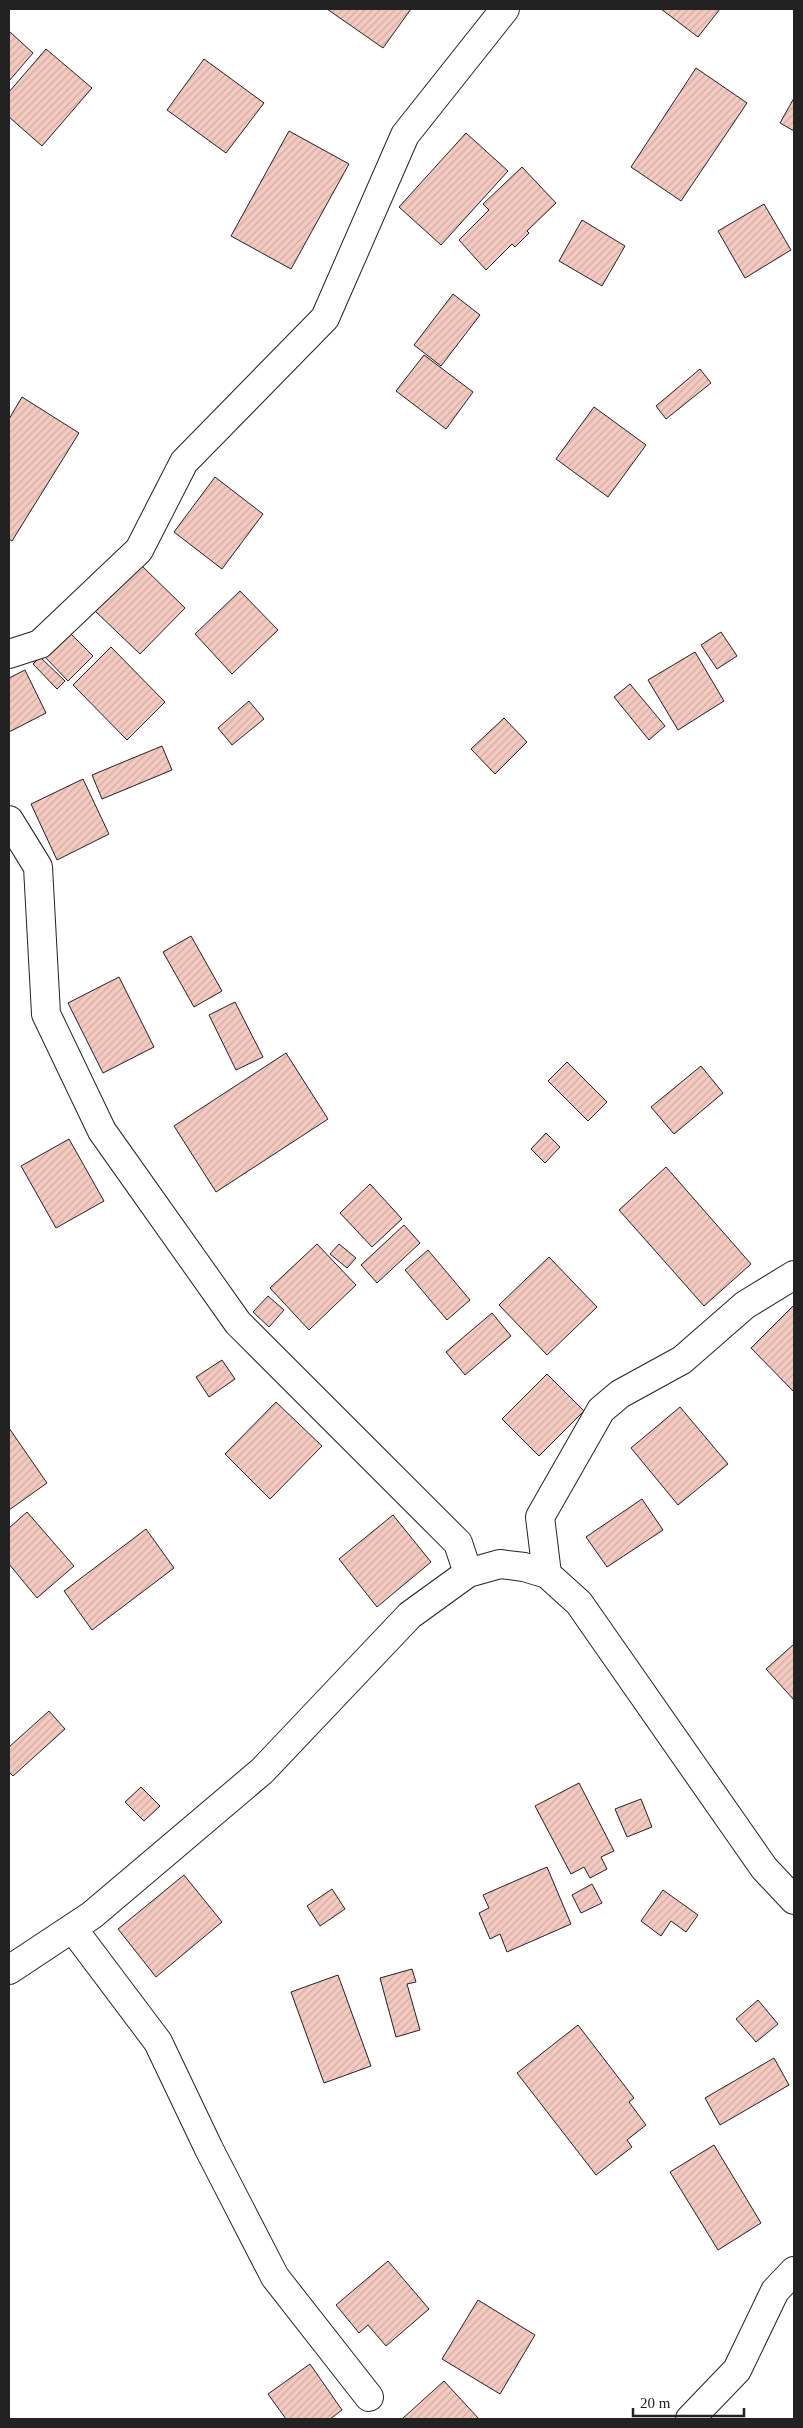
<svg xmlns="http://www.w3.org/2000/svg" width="803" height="2428" font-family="Georgia,serif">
  <defs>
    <pattern id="building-hatch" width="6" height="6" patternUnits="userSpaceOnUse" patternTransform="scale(1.25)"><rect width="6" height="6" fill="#f3c9c0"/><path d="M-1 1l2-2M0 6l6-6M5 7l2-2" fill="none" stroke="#d0aca5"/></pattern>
  </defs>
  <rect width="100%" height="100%" fill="#fff"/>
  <!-- building -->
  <path fill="url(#building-hatch)" stroke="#222" d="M 327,9 L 411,9 L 383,48 Z
    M 661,9 L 720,9 L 698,37 Z
    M 9,31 L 33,53 L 9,81 Z
    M 46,49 L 92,88 L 42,146 L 9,117 L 9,92 Z
    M 204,59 L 264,103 L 226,153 L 167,110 Z
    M 696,68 L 747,103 L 681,201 L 631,167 Z
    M 794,98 L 794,131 L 780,123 Z
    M 289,131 L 349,164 L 291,269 L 231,236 Z
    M 466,133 L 508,171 L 441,245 L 399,207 Z
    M 522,167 L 556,203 L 527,231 L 529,233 L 515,247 L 512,244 L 486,270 L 459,240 L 489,210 L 483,204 Z
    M 764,204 L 791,250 L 745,278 L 718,231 Z
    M 582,220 L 625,246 L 602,286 L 559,261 Z
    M 453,294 L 480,315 L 441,366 L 414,345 Z
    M 424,355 L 473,392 L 446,429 L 396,391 Z
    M 700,369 L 711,383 L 666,419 L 656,406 Z
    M 22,397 L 79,433 L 12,541 L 9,539 L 9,419 Z
    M 594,407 L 646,445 L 608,497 L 556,459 Z
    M 215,477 L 263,514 L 222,569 L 174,532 Z
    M 140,564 L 185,608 L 140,654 L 95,611 Z
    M 240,591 L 278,630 L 232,674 L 195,634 Z
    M 69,632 L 93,656 L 68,681 L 44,656 Z
    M 721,632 L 737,656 L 717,669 L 701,645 Z
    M 111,647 L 165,702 L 127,740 L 73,685 Z
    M 695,652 L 724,701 L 678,730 L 648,680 Z
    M 40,657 L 65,681 L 57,689 L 33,664 Z
    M 25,670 L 46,713 L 9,732 L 9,678 Z
    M 630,684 L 665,726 L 649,740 L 614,697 Z
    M 249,701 L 264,719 L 232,745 L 218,728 Z
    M 504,718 L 527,742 L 495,774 L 471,749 Z
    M 162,746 L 172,770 L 102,799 L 92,775 Z
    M 83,779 L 109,834 L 57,860 L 31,804 Z
    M 191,936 L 222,991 L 194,1007 L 163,952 Z
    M 119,977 L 154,1047 L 103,1073 L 68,1003 Z
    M 235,1002 L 263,1057 L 236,1070 L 209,1015 Z
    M 286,1053 L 328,1119 L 216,1192 L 174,1126 Z
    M 567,1062 L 607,1102 L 588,1121 L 548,1081 Z
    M 701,1066 L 723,1093 L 674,1134 L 651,1107 Z
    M 546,1133 L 560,1147 L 545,1163 L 531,1149 Z
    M 69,1139 L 104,1201 L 56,1228 L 21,1166 Z
    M 666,1167 L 751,1264 L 704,1306 L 619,1210 Z
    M 370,1184 L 402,1219 L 372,1247 L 340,1213 Z
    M 404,1225 L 420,1243 L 377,1283 L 361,1265 Z
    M 317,1244 L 356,1285 L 309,1330 L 270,1288 Z
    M 339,1244 L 356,1258 L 347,1268 L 330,1254 Z
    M 428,1250 L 470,1300 L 447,1320 L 405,1270 Z
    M 549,1257 L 597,1307 L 547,1355 L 499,1305 Z
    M 268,1296 L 284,1310 L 269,1327 L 253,1312 Z
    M 794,1305 L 794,1392 L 751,1348 Z
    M 492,1313 L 511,1336 L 465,1375 L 446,1352 Z
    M 222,1360 L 235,1379 L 209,1397 L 196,1377 Z
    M 547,1374 L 584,1411 L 539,1456 L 502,1419 Z
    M 276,1402 L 322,1446 L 270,1499 L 225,1454 Z
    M 680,1407 L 728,1464 L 678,1505 L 631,1448 Z
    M 9,1428 L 47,1483 L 9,1510 Z
    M 642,1499 L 663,1530 L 607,1567 L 586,1537 Z
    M 27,1512 L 74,1566 L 37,1598 L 9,1564 L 9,1528 Z
    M 393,1515 L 431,1562 L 377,1607 L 339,1559 Z
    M 146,1529 L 174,1568 L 92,1630 L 64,1591 Z
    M 794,1644 L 794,1700 L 766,1669 Z
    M 49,1711 L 65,1729 L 13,1776 L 9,1772 L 9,1747 Z
    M 579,1783 L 614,1851 L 601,1857 L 607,1869 L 590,1878 L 584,1867 L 571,1874 L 535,1806 Z
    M 141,1787 L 160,1806 L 144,1821 L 125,1802 Z
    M 641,1799 L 652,1827 L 627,1837 L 615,1809 Z
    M 547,1867 L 571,1924 L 507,1952 L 500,1934 L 490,1939 L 479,1913 L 489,1908 L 483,1895 Z
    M 184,1875 L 222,1922 L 156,1977 L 118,1929 Z
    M 592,1884 L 602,1903 L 581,1913 L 572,1895 Z
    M 332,1889 L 345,1909 L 320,1926 L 307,1906 Z
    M 663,1890 L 698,1915 L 686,1932 L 671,1921 L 661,1936 L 641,1921 Z
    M 412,1969 L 416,1982 L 407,1984 L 420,2030 L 396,2037 L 380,1978 Z
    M 338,1975 L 371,2066 L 324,2083 L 291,1992 Z
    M 758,2000 L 778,2024 L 756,2042 L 736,2019 Z
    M 578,2025 L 634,2098 L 629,2102 L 646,2125 L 627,2140 L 632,2147 L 596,2175 L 517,2073 Z
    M 774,2058 L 789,2085 L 720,2125 L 705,2098 Z
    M 714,2145 L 761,2223 L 718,2250 L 670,2172 Z
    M 388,2261 L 429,2309 L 386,2346 L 368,2325 L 359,2333 L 336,2305 Z
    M 478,2300 L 535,2335 L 500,2394 L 442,2359 Z
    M 310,2364 L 342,2410 L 330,2419 L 286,2419 L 268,2394 Z
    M 444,2381 L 479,2419 L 402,2419 Z"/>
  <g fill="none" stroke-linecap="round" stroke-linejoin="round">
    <!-- minor casing -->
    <g stroke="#222" stroke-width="30">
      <path id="minor" d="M 9,654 L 40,644 L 139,550 L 184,462 L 325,318 L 405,135 L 505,9
        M 9,820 L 38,867 L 46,1014 L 102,1131 L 238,1323 L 458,1543 L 468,1573
        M 547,1574 L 540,1517 L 601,1410 L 620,1394 L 682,1360 L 745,1305 L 794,1275
        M 73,1929 L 158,2042 L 209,2149 L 275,2277 L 369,2397
        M 9,1970 L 92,1915 L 262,1771 L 410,1615 L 468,1573 L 500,1564 L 524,1567 L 547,1574 L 579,1603 L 764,1868 L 794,1900
        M 690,2419 L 737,2370 L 775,2291 L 794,2271"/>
    </g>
    <!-- minor -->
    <use href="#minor" stroke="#fff" stroke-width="28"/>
  </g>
  <!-- border -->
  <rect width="803" height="2428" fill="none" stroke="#222222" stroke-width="20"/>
  <!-- scale -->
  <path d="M633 2408v8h111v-8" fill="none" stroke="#222222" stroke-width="2.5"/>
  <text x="640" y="2408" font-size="15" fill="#222222" stroke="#ffffff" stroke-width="4" paint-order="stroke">20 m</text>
</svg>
